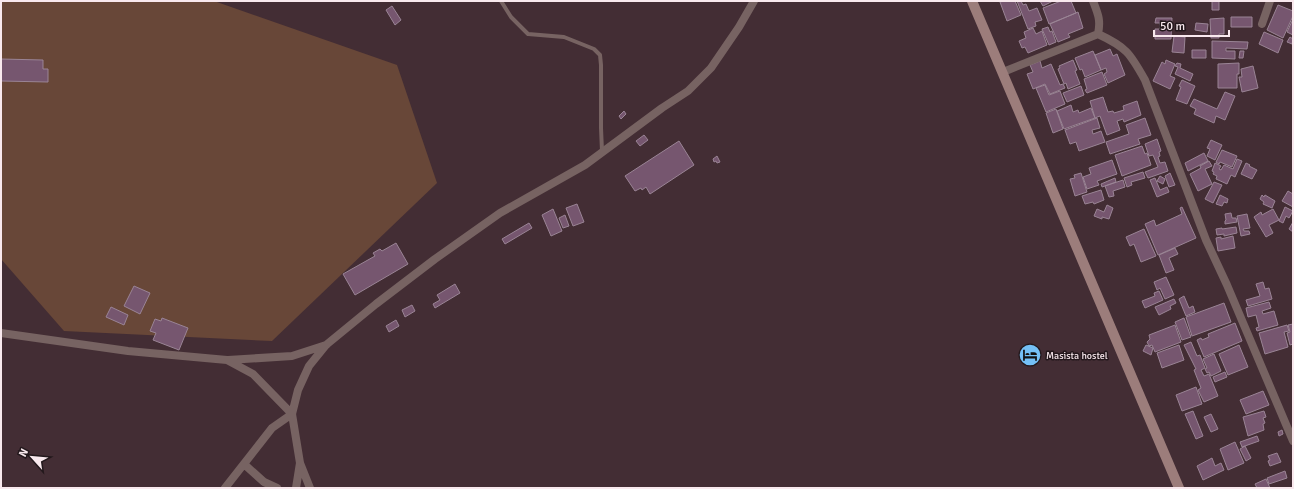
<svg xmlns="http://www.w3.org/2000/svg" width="1294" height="489" font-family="Signika,sans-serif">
  <rect width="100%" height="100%" fill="#432d34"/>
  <!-- green -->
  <path fill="#684738" d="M 1,1 L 214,1 L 397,65 L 437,183 L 272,341 L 64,331 L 1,259 Z"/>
  <!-- building -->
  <path fill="#76566f" stroke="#9a8495" d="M 1004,1 L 1015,1 L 1021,15 L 1007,21 L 1000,2 Z
    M 1017,1 L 1021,1 L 1023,5 L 1026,4 L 1029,11 L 1037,8 L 1042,20 L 1035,22 L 1036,26 L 1028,29 Z
    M 1040,1 L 1053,1 L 1043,6 Z
    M 1061,1 L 1071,1 L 1076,13 L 1049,24 L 1043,8 Z
    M 1212,1 L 1219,1 L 1219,10 L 1212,10 Z
    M 1278,5 L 1293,11 L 1293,16 L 1283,38 L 1267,30 Z
    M 392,6 L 401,20 L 395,25 L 386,10 Z
    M 1078,12 L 1083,28 L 1068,34 L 1070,37 L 1058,42 L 1050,24 Z
    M 1231,17 L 1252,17 L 1252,27 L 1231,27 Z
    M 1156,18 L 1172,18 L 1171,39 L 1155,39 L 1155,29 L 1160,29 L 1160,23 L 1155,23 Z
    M 1224,18 L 1224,34 L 1219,34 L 1219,38 L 1211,38 L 1210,19 Z
    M 1293,19 L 1293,35 L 1287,32 Z
    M 1196,23 L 1208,24 L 1207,32 L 1195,30 Z
    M 1048,27 L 1050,32 L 1052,31 L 1056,42 L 1049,45 L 1042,29 Z
    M 1033,28 L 1036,34 L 1042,31 L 1047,45 L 1028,53 L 1025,47 L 1022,48 L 1019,41 L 1026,38 L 1024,32 Z
    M 1264,32 L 1283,40 L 1278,53 L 1259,44 Z
    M 1174,36 L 1185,37 L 1184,53 L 1172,52 Z
    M 1290,37 L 1293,39 L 1292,44 L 1287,42 Z
    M 1212,41 L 1248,42 L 1247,49 L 1226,48 L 1226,51 L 1235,51 L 1235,59 L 1212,58 Z
    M 1110,49 L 1113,56 L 1117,54 L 1125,75 L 1108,83 L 1104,74 L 1107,72 L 1106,68 L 1101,70 L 1095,55 Z
    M 1192,50 L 1206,50 L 1206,58 L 1192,58 Z
    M 1093,51 L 1101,70 L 1085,77 L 1082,69 L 1080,70 L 1075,58 Z
    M 1240,51 L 1244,51 L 1243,58 L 1239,58 Z
    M 1,59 L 43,60 L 43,69 L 48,69 L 48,82 L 1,81 Z
    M 1073,60 L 1077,70 L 1075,71 L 1080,84 L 1068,89 L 1066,83 L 1064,84 L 1058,69 L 1060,68 L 1059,66 Z
    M 1166,60 L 1175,64 L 1170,76 L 1175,78 L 1170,89 L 1153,81 L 1162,62 L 1165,64 Z
    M 1040,61 L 1042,68 L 1051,64 L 1060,85 L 1063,84 L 1065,88 L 1050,94 L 1045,84 L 1033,89 L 1027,74 L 1033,72 L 1030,65 Z
    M 1177,63 L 1181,64 L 1180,68 L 1193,74 L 1190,81 L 1175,74 L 1178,67 L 1175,66 Z
    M 1239,63 L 1239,74 L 1237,74 L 1237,88 L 1218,88 L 1218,64 Z
    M 1253,66 L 1258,88 L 1242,92 L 1239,77 L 1242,77 L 1241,69 Z
    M 1102,72 L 1107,85 L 1087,93 L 1085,90 L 1087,89 L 1084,79 Z
    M 1182,80 L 1195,86 L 1187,104 L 1176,100 L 1181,87 L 1179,86 Z
    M 1045,85 L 1049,95 L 1060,91 L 1065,104 L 1046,112 L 1036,88 Z
    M 1081,86 L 1084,95 L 1067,102 L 1063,93 Z
    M 1225,92 L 1235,96 L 1225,120 L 1216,116 L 1214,123 L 1194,114 L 1196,109 L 1190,106 L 1194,99 L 1217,109 Z
    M 1103,97 L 1108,112 L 1113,111 L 1114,113 L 1124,110 L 1123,106 L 1137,101 L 1141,115 L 1124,122 L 1123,119 L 1117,121 L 1120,130 L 1107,135 L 1100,116 L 1095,118 L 1090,101 Z
    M 1071,105 L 1073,112 L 1078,110 L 1079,113 L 1091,108 L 1095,118 L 1064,129 L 1057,111 Z
    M 1056,109 L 1063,129 L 1053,133 L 1046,113 Z
    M 624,111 L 626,114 L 621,119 L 619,116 Z
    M 1097,118 L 1100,128 L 1092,130 L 1093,134 L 1101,131 L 1105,142 L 1079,151 L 1076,142 L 1070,144 L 1065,130 Z
    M 1145,118 L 1151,135 L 1138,139 L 1140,144 L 1110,154 L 1106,142 L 1129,134 L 1126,125 Z
    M 644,135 L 648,140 L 640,146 L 636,141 Z
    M 1157,139 L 1161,151 L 1159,152 L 1160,156 L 1158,157 L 1160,163 L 1165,162 L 1168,171 L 1148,178 L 1145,172 L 1158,167 L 1153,155 L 1149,156 L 1145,144 Z
    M 1211,140 L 1222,145 L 1215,160 L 1207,156 L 1210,149 L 1207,148 Z
    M 679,141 L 694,165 L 650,194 L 646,187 L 642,190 L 641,188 L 635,191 L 625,176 Z
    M 1142,146 L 1145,154 L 1147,153 L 1151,165 L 1122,176 L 1115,155 Z
    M 1222,150 L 1237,156 L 1232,167 L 1220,162 L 1219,164 L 1216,162 Z
    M 1204,153 L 1208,161 L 1188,171 L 1185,163 Z
    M 717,156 L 720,162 L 717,163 L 716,161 L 714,162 L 713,159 Z
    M 1237,159 L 1242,161 L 1235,177 L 1231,175 L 1227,184 L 1216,179 L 1217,176 L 1213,174 L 1214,172 L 1212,171 L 1215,163 L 1221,166 L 1219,169 L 1221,170 L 1224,165 L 1233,169 Z
    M 1112,160 L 1117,174 L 1097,181 L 1099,185 L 1087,189 L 1083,177 L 1091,174 L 1089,168 Z
    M 1209,161 L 1212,166 L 1205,169 L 1212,184 L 1198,191 L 1190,174 L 1201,168 L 1200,166 Z
    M 1246,163 L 1250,165 L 1249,166 L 1257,170 L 1252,179 L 1241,174 Z
    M 1143,172 L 1145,178 L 1131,182 L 1132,185 L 1127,187 L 1124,178 Z
    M 1081,173 L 1087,192 L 1075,196 L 1070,179 L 1075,178 L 1074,175 Z
    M 1170,173 L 1175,185 L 1169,187 L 1165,176 Z
    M 1160,176 L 1165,179 L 1163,184 L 1157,181 Z
    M 1115,178 L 1116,182 L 1102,187 L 1101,184 Z
    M 1155,178 L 1160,190 L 1167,187 L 1169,192 L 1157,197 L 1150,180 Z
    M 1123,180 L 1125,187 L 1113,191 L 1114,196 L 1109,197 L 1105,186 Z
    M 1214,182 L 1222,185 L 1213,203 L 1205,199 Z
    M 1101,190 L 1104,200 L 1094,204 L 1093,202 L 1085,204 L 1082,196 Z
    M 1288,191 L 1293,194 L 1293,207 L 1282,201 Z
    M 1220,195 L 1228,199 L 1227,203 L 1224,202 L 1222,206 L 1216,204 Z
    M 1262,195 L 1264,197 L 1265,195 L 1275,201 L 1272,208 L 1263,204 L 1264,202 L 1260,199 Z
    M 577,204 L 584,222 L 573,226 L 566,208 Z
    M 1107,205 L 1113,208 L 1109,219 L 1102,217 L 1102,219 L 1094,216 L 1097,209 L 1104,212 Z
    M 1182,207 L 1196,238 L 1158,255 L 1145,224 L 1154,220 L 1156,226 L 1182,214 L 1180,208 Z
    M 1285,207 L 1293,211 L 1289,218 L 1286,216 L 1283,223 L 1279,221 Z
    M 553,209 L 562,231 L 551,236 L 542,215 Z
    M 1273,209 L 1279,220 L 1269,225 L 1273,233 L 1266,237 L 1254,217 L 1261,212 L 1262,215 Z
    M 1231,213 L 1232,218 L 1236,218 L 1237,222 L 1225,224 L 1225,221 L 1226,220 L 1225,214 Z
    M 1247,214 L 1250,228 L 1243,229 L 1244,231 L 1249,231 L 1250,234 L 1241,236 L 1237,216 Z
    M 565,215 L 569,226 L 563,228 L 559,218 Z
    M 1293,222 L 1293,232 L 1289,229 Z
    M 529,223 L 532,228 L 505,244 L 502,239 Z
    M 1236,227 L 1237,233 L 1224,236 L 1224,234 L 1217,235 L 1216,229 L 1222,228 L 1222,229 Z
    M 1144,229 L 1156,256 L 1141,262 L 1134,244 L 1130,246 L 1126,237 Z
    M 1233,236 L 1235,248 L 1218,251 L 1216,238 L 1221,237 L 1221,239 Z
    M 396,243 L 408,264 L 355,295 L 343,274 L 375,256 L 373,253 L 380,249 L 382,251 Z
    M 1175,248 L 1178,254 L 1169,258 L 1174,270 L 1166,273 L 1159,255 Z
    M 1166,277 L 1174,295 L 1165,299 L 1160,288 L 1157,290 L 1154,282 Z
    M 1263,282 L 1265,289 L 1269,288 L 1272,299 L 1248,306 L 1246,300 L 1260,296 L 1256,284 Z
    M 455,284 L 460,293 L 435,308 L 433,304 L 440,300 L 437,295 Z
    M 134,286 L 150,293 L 140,314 L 124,306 Z
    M 1159,291 L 1163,300 L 1145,308 L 1142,301 L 1155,296 L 1154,293 Z
    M 1184,296 L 1189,308 L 1193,306 L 1195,312 L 1186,316 L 1179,299 Z
    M 1174,299 L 1176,303 L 1170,306 L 1171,309 L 1159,315 L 1155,307 Z
    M 1269,302 L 1271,308 L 1262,311 L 1263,314 L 1274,311 L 1278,325 L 1257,331 L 1256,328 L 1259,327 L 1256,315 L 1248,317 L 1246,308 Z
    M 1224,303 L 1231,322 L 1192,336 L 1186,317 Z
    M 412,305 L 415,311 L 405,317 L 402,310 Z
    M 111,307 L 128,315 L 124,325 L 106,317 Z
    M 162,318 L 188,328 L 179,350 L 153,340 L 156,333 L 150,331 L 155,319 L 161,321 Z
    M 1184,318 L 1191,337 L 1182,340 L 1175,322 Z
    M 396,320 L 399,326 L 389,332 L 386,326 Z
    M 1235,323 L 1242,341 L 1204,357 L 1197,340 L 1201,338 L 1202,340 L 1209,337 L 1208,334 Z
    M 1293,324 L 1293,344 L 1290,345 L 1287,333 L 1290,332 L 1288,325 Z
    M 1175,325 L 1181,342 L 1155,352 L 1152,345 L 1149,346 L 1147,342 L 1150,339 L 1149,335 Z
    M 1287,325 L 1289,331 L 1284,332 L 1288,347 L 1265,354 L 1259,333 Z
    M 1191,342 L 1197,356 L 1200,355 L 1205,368 L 1201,370 L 1204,376 L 1209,374 L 1218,396 L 1204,402 L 1198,390 L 1201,388 L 1194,370 L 1196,369 L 1184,345 Z
    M 1146,345 L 1153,348 L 1151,355 L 1143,351 Z
    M 1179,345 L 1184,360 L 1162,368 L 1157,353 Z
    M 1239,345 L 1248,367 L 1228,375 L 1219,354 Z
    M 1214,354 L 1221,371 L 1211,376 L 1209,372 L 1207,373 L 1205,369 L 1207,368 L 1203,359 Z
    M 1225,372 L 1227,377 L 1215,382 L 1213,377 Z
    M 1196,387 L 1202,404 L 1182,411 L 1176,395 Z
    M 1263,391 L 1269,405 L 1246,414 L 1240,400 Z
    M 1193,411 L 1203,436 L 1196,439 L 1185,414 Z
    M 1264,411 L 1266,417 L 1263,418 L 1265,423 L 1263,424 L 1264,430 L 1248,436 L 1243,417 Z
    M 1211,414 L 1218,429 L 1211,432 L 1204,417 Z
    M 1282,430 L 1283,434 L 1279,436 L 1278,432 Z
    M 1257,436 L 1259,441 L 1242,447 L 1240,442 Z
    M 1235,442 L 1244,463 L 1228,470 L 1220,449 Z
    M 1245,446 L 1251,458 L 1246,461 L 1240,449 Z
    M 1277,453 L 1281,462 L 1270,466 L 1268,461 L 1270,460 L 1268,456 Z
    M 1212,458 L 1215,466 L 1221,463 L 1224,470 L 1203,480 L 1197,466 Z
    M 1285,471 L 1287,478 L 1269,484 L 1267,478 Z
    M 1266,479 L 1270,488 L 1257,488 L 1255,484 Z"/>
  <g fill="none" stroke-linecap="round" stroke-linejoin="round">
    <!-- lane -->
    <path stroke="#776362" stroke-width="4" d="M 501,1 L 511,17 L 528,34 L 564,37 L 594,49 L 600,55 L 601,65 L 601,128 L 602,151"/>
    <!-- street -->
    <path stroke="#776362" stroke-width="8" d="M 1262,24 L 1270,1
      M 1098,34 C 1126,47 1130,53 1145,80 L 1206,240 L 1227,285 L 1293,441
      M 1003,72 L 1098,34 C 1101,20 1098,14 1093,1
      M 1,333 L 128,351 L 227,360 L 253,374 L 292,414 L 272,428 L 225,488
      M 228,360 L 292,356 L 326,345
      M 244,464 L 264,482 L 277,488
      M 296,488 L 300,463
      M 310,488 L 300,463 L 292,414 L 298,390 L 309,366 L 326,345 L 376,304 L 435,259 L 500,213 L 585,165 L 662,108 L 688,91 L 711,68 L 739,27 L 754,1"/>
    <!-- secondary -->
    <path stroke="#9c7d7b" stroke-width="10" d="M 972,1 L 1179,488"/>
  </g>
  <!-- icons -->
  <defs>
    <g id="hotel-disc" transform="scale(1.15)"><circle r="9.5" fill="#74c0f6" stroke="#23181c"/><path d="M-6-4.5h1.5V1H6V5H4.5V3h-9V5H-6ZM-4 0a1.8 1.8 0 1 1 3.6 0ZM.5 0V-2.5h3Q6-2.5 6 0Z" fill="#111"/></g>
  </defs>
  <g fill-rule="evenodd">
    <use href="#hotel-disc" x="1030" y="355"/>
  </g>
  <g text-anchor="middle" stroke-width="3" stroke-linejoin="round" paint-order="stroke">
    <!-- poi labels -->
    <g font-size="10" fill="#f9e9ee" stroke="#23181c" text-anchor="start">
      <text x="1046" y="359">Masista hostel</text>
    </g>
  </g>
  <!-- border -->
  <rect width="1294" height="489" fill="none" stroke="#f9e9ee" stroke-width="4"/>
  <!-- north arrow -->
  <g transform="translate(32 457) rotate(297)" stroke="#23181c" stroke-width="3" paint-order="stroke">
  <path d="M0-3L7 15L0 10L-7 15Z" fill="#f9e9ee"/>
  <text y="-6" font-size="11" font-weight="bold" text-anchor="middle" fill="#f9e9ee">N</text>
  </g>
  <!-- scale -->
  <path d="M1154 30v6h75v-6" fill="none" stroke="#f9e9ee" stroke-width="2"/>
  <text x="1160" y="30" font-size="12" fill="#f9e9ee" stroke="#23181c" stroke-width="3" paint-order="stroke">50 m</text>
</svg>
